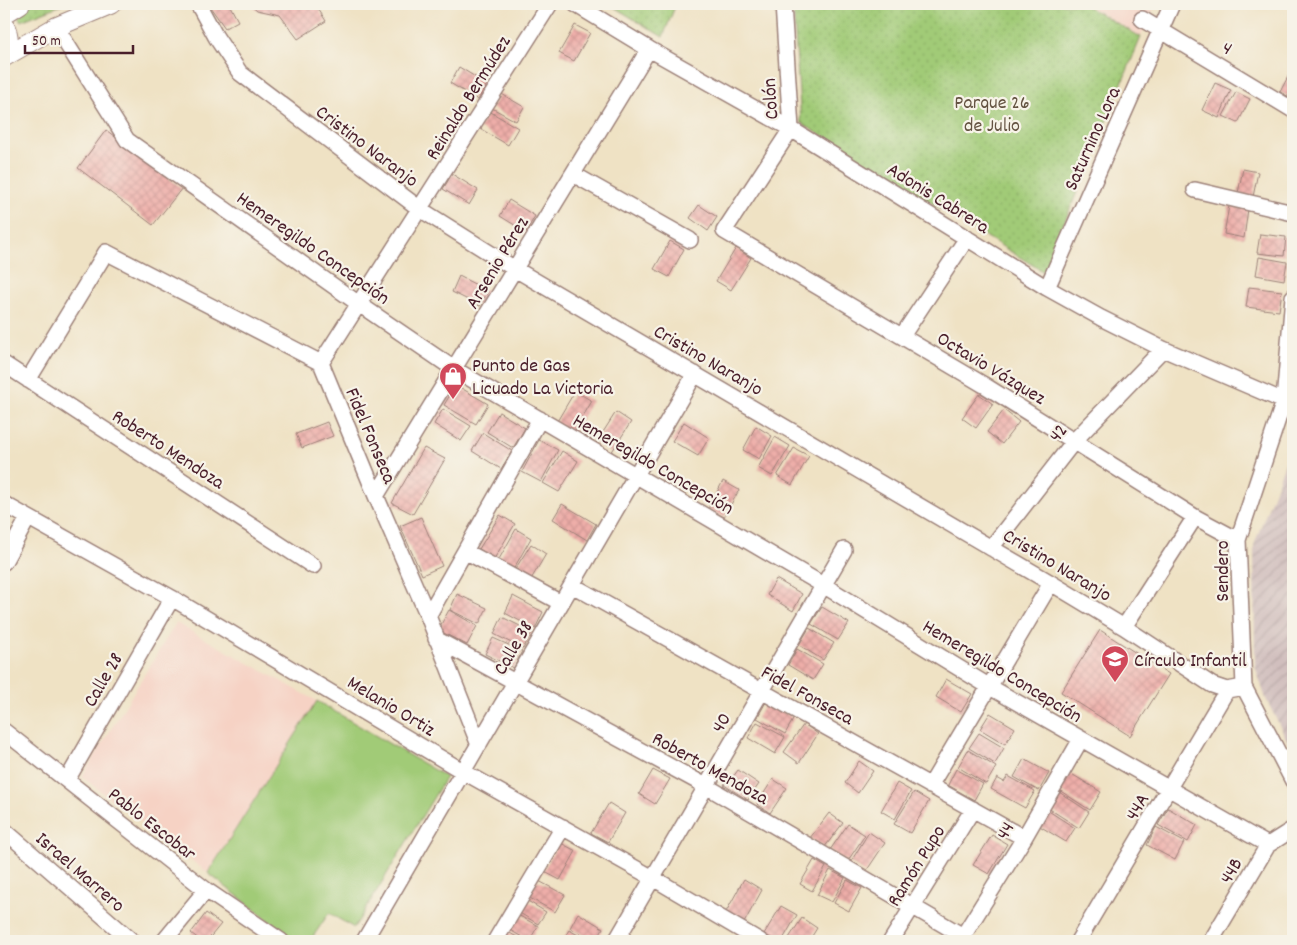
<svg xmlns="http://www.w3.org/2000/svg" width="1297" height="945" font-family="Dekko,sans-serif">
  <defs>
    <pattern id="industrial-furrows" width="10" height="10" patternUnits="userSpaceOnUse" patternTransform="scale(1.25)"><rect width="10" height="10" fill="#d1bfbe"/><path d="M-1 1l2-2M0 10L10 0M9 11l2-2" fill="none" stroke="#b5a4a3"/></pattern>
    <pattern id="grass-dots" width="8" height="8" patternUnits="userSpaceOnUse" patternTransform="scale(1.25)"><rect width="8" height="8" fill="#a1cb77"/><path d="M2 2h.1M6 6h.1" fill="none" stroke="#8cae67" stroke-width="1.8" stroke-linecap="round"/></pattern>
    <pattern id="building-cross-hatch" width="8" height="8" patternUnits="userSpaceOnUse" patternTransform="scale(1.25)"><rect width="8" height="8" fill="#eeaea9"/><path d="M0 0l8 8M0 8l8-8" fill="none" stroke="#ce9592"/></pattern>
  </defs>
  <rect width="100%" height="100%" fill="#f7f3e8"/>
  <filter id="ink" filterUnits="userSpaceOnUse"><feTurbulence type="fractalNoise" baseFrequency=".02" numOctaves="2"/><feDisplacementMap in="SourceGraphic" scale="10" xChannelSelector="R" yChannelSelector="G"/><feConvolveMatrix kernelMatrix="1 2 1 2 8 2 1 2 1" color-interpolation-filters="sRGB"/></filter>
  <filter id="wash" filterUnits="userSpaceOnUse"><feTurbulence type="fractalNoise" baseFrequency=".0096" numOctaves="4" result="noise"/><feDisplacementMap in="SourceGraphic" scale="20" xChannelSelector="R" yChannelSelector="G"/><feGaussianBlur stdDeviation="1.12" result="paint"/><feColorMatrix in="noise" values="0 0 0 0 0 0 0 0 0 0 0 0 0 0 0 0 0 1.4 0 .05"/><feComposite in="paint" operator="in"/></filter>
  <g filter="url(#wash)">
    <rect width="100%" height="100%" fill="#efe2c4"/>
    <!-- built -->
    <path fill="#f6d2c4" d="M 1085,4 L 1156,4 L 1141,36 Z
      M 176,623 L 317,701 L 208,873 L 82,777 Z"/>
    <!-- industrial -->
    <path fill="url(#industrial-furrows)" d="M 1293,442 L 1293,752 L 1266,699 L 1255,666 L 1254,545 Z"/>
    <!-- grass -->
    <path fill="url(#grass-dots)" stroke="#767551" d="M 31,4 L 64,4 L 21,21 L 18,17 Z
      M 609,4 L 676,4 L 663,37 Z
      M 793,4 L 1083,4 L 1141,37 L 1044,272 L 801,123 Z"/>
    <!-- pitch -->
    <path fill="#a1cb77" stroke="#767551" d="M 317,701 L 446,777 L 354,928 L 329,913 L 310,941 L 295,941 L 208,873 Z"/>
    <g id="blocks">
      <!-- building -->
      <path fill="url(#building-cross-hatch)" d="M 208,4 L 229,4 L 238,21 L 225,28 Z
        M 250,4 L 315,4 L 326,21 L 298,39 L 280,15 L 257,10 Z
        M 575,25 L 590,33 L 574,61 L 559,53 Z
        M 459,67 L 487,84 L 478,100 L 450,83 Z
        M 1293,67 L 1293,99 L 1280,92 Z
        M 1215,83 L 1231,90 L 1219,118 L 1202,110 Z
        M 1236,92 L 1250,99 L 1238,123 L 1223,116 Z
        M 500,93 L 524,107 L 516,121 L 492,108 Z
        M 489,111 L 518,128 L 508,145 L 479,128 Z
        M 106,130 L 182,188 L 153,225 L 78,168 Z
        M 1243,169 L 1258,172 L 1253,197 L 1238,193 Z
        M 452,174 L 478,190 L 469,205 L 443,189 Z
        M 509,200 L 535,216 L 526,232 L 500,216 Z
        M 699,205 L 717,217 L 708,231 L 690,218 Z
        M 1229,206 L 1248,209 L 1244,238 L 1224,234 Z
        M 1260,234 L 1286,237 L 1284,256 L 1257,253 Z
        M 670,241 L 684,249 L 669,277 L 654,269 Z
        M 736,248 L 751,258 L 731,290 L 716,281 Z
        M 1259,257 L 1287,262 L 1284,280 L 1256,275 Z
        M 459,276 L 488,291 L 480,306 L 452,292 Z
        M 1249,287 L 1282,291 L 1279,311 L 1246,307 Z
        M 456,385 L 488,404 L 476,424 L 444,405 Z
        M 575,391 L 592,401 L 573,433 L 556,423 Z
        M 979,394 L 993,404 L 976,428 L 962,418 Z
        M 443,409 L 471,426 L 461,441 L 434,424 Z
        M 1004,410 L 1019,422 L 1002,444 L 987,432 Z
        M 499,412 L 525,428 L 513,448 L 487,432 Z
        M 616,412 L 631,422 L 611,453 L 596,443 Z
        M 327,422 L 333,436 L 302,448 L 296,434 Z
        M 684,422 L 709,438 L 698,456 L 672,441 Z
        M 756,426 L 772,436 L 759,459 L 743,450 Z
        M 483,433 L 512,451 L 501,469 L 472,451 Z
        M 775,437 L 790,446 L 772,476 L 758,468 Z
        M 539,440 L 558,450 L 541,482 L 522,472 Z
        M 424,448 L 445,459 L 413,514 L 392,503 Z
        M 794,448 L 809,456 L 792,485 L 777,476 Z
        M 562,451 L 578,461 L 559,492 L 543,483 Z
        M 723,481 L 739,490 L 724,517 L 708,509 Z
        M 562,504 L 596,524 L 587,540 L 553,519 Z
        M 500,515 L 515,524 L 494,559 L 479,549 Z
        M 421,517 L 442,566 L 422,575 L 400,526 Z
        M 516,529 L 531,538 L 513,570 L 498,561 Z
        M 531,544 L 546,554 L 530,581 L 514,571 Z
        M 776,579 L 802,594 L 793,611 L 767,595 Z
        M 457,594 L 487,608 L 479,624 L 450,610 Z
        M 513,596 L 543,612 L 535,629 L 505,613 Z
        M 822,607 L 849,623 L 838,640 L 811,624 Z
        M 449,610 L 477,626 L 467,645 L 438,630 Z
        M 502,617 L 532,632 L 523,649 L 494,634 Z
        M 809,628 L 834,643 L 823,660 L 799,645 Z
        M 1100,630 L 1169,674 L 1130,736 L 1061,692 Z
        M 493,638 L 522,651 L 514,668 L 485,654 Z
        M 797,649 L 823,664 L 813,680 L 788,665 Z
        M 946,679 L 972,694 L 961,712 L 936,697 Z
        M 766,702 L 794,718 L 785,734 L 757,718 Z
        M 990,713 L 1015,728 L 1005,744 L 980,729 Z
        M 757,722 L 785,737 L 775,754 L 748,738 Z
        M 804,724 L 818,734 L 799,763 L 784,752 Z
        M 979,733 L 1004,748 L 995,764 L 969,748 Z
        M 968,750 L 996,767 L 986,784 L 958,767 Z
        M 1024,759 L 1049,773 L 1039,791 L 1014,777 Z
        M 859,761 L 873,771 L 858,793 L 845,783 Z
        M 956,769 L 983,784 L 974,800 L 948,785 Z
        M 653,770 L 670,779 L 655,804 L 639,794 Z
        M 738,770 L 759,784 L 748,800 L 724,785 L 730,775 L 733,777 Z
        M 1070,773 L 1101,792 L 1090,810 L 1059,790 Z
        M 1008,776 L 1035,791 L 1025,808 L 991,789 L 997,778 L 1004,782 Z
        M 773,779 L 787,788 L 770,813 L 757,804 Z
        M 897,783 L 911,791 L 895,819 L 881,811 Z
        M 914,792 L 929,801 L 910,833 L 894,824 Z
        M 1059,792 L 1089,812 L 1079,828 L 1048,808 Z
        M 609,803 L 625,813 L 608,842 L 591,833 Z
        M 1168,808 L 1197,825 L 1188,842 L 1158,825 Z
        M 1047,810 L 1075,828 L 1066,842 L 1038,825 Z
        M 829,813 L 843,823 L 824,848 L 810,838 Z
        M 848,824 L 865,835 L 847,862 L 830,850 Z
        M 1156,827 L 1184,842 L 1175,860 L 1147,845 Z
        M 869,832 L 885,843 L 865,873 L 850,863 Z
        M 992,835 L 1007,844 L 989,874 L 973,865 Z
        M 559,842 L 576,851 L 560,880 L 543,871 Z
        M 814,860 L 826,867 L 812,891 L 800,884 Z
        M 830,870 L 845,878 L 832,902 L 817,895 Z
        M 744,879 L 762,890 L 744,923 L 726,912 Z
        M 537,880 L 565,895 L 555,912 L 528,897 Z
        M 847,880 L 862,888 L 849,911 L 834,903 Z
        M 526,900 L 546,912 L 538,924 L 518,912 Z
        M 781,906 L 797,915 L 782,941 L 777,941 L 764,934 Z
        M 206,913 L 221,924 L 207,941 L 201,941 L 191,933 Z
        M 578,913 L 603,928 L 596,941 L 570,928 Z
        M 516,914 L 538,926 L 529,941 L 508,929 Z
        M 802,918 L 817,928 L 809,941 L 787,941 Z
        M 569,930 L 589,941 L 562,941 Z
        M 508,932 L 524,941 L 503,941 Z"/>
    </g>
  </g>
  <g filter="url(#ink)">
    <use href="#blocks" fill-opacity="0" stroke="#9c8078" stroke-width="1"/>
    <g fill="none" stroke-linecap="round" stroke-linejoin="round">
      <!-- minor casing -->
      <g stroke="#9c8078" stroke-width="18">
        <path id="minor" d="M 198,4 L 216,37 L 240,73 L 420,209 L 515,269 L 1051,583 L 1124,627 L 1212,685 L 1227,690 L 1244,687
          M 575,4 L 649,49 L 791,129 L 1047,288 L 1101,318 L 1163,349 L 1293,405
          M 783,4 L 791,129 L 724,231 L 984,385 L 1195,517 L 1238,540
          M 1142,19 L 1293,110
          M 56,27 L 127,140 L 359,304 L 454,369 L 823,585 L 990,687 L 1268,845
          M 573,174 L 690,240
          M 1195,190 L 1293,213
          M 1047,288 L 1172,4
          M 1293,297 L 1284,401 L 1238,540 L 1244,687 L 1293,781
          M 902,336 L 967,238
          M 321,363 L 550,4
          M 4,364 L 313,566
          M 28,380 L 106,252 L 321,363 L 376,496 L 428,616 L 479,745
          M 376,496 L 649,49
          M 4,504 L 172,598 L 464,772 L 653,878 L 760,941
          M 991,548 L 1075,440 L 1163,349
          M 465,551 L 561,603
          M 4,562 L 28,518
          M 572,585 L 1024,838
          M 428,616 L 540,419
          M 1124,627 L 1195,517
          M 436,639 L 706,786 L 963,936
          M 4,731 L 206,890 L 281,941
          M 67,780 L 172,598
          M 930,786 L 1051,583
          M 4,830 L 132,941
          M 164,941 L 206,890
          M 364,941 L 695,374
          M 495,941 L 563,827
          M 616,941 L 844,550
          M 891,941 L 973,809
          M 960,941 L 1024,838 L 1081,739
          M 1078,941 L 1227,690
          M 1211,941 L 1268,845 L 1293,829"/>
      </g>
      <!-- major casing -->
      <g stroke="#9c8078" stroke-width="21">
        <path id="major" d="M 4,14 L 20,4
          M 4,25 C 10,36 10,45 4,56
          M 4,57 L 56,27 L 111,4"/>
      </g>
      <!-- minor -->
      <use href="#minor" stroke="#fff" stroke-width="15"/>
      <!-- major -->
      <use href="#major" stroke="#fff" stroke-width="19"/>
    </g>
  </g>
  <!-- icons -->
  <defs>
    <g id="shop-pin" transform="scale(1.4375)"><path d="M0 17L-7.5 6A9.5 9.5 0 1 1 7.5 6Z" fill="#d1495b" stroke="#f7f3e8"/><path d="M-5-2.5h2.3a2.7 3.5 0 0 1 5.4 0H5L5.5 6h-11ZM-1.5-2.5h3a1.5 2.3 0 0 0-3 0Z" fill="#fff"/></g>
    <g id="school-pin" transform="scale(1.4375)"><path d="M0 17L-7.5 6A9.5 9.5 0 1 1 7.5 6Z" fill="#d1495b" stroke="#f7f3e8"/><path d="M0-5L7-2L0 1L-7-2ZM-4 1L0 2.5L4 1V4Q0 6-4 4Z" fill="#fff"/></g>
  </defs>
  <g fill-rule="evenodd">
    <use href="#shop-pin" x="453" y="376"/>
    <use href="#school-pin" x="1115" y="659"/>
  </g>
  <g text-anchor="middle" stroke-width="4.5" stroke-linejoin="round" paint-order="stroke">
    <!-- street labels -->
    <g font-size="20" fill="#4a1f2b" stroke="#f7f3e8">
      <text transform="translate(1228 47) rotate(31)" y="7">4</text>
      <text transform="translate(467 97) rotate(-58)" y="7">Reinaldo Bermúdez</text>
      <text transform="translate(769 99) rotate(-94)" y="7">Colón</text>
      <text transform="translate(1091 138) rotate(-66)" y="7">Saturnino Lora</text>
      <text transform="translate(368 145) rotate(37)" y="7">Cristino Naranjo</text>
      <text transform="translate(939 197) rotate(32)" y="7">Adonis Cabrera</text>
      <text transform="translate(314 247) rotate(35)" y="7">Hemeregildo Concepción</text>
      <text transform="translate(496 262) rotate(-59)" y="7">Arsenio Pérez</text>
      <text transform="translate(709 359) rotate(30)" y="7">Cristino Naranjo</text>
      <text transform="translate(992 367) rotate(31)" y="7">Octavio Vázquez</text>
      <text transform="translate(1057 432) rotate(-50)" y="7">42</text>
      <text transform="translate(372 435) rotate(67)" y="7">Fidel Fonseca</text>
      <text transform="translate(169 448) rotate(33)" y="7">Roberto Mendoza</text>
      <text transform="translate(654 463) rotate(30)" y="7">Hemeregildo Concepción</text>
      <text transform="translate(1058 564) rotate(31)" y="7">Cristino Naranjo</text>
      <text transform="translate(1221 571) rotate(-90)" y="7">Sendero</text>
      <text transform="translate(512 647) rotate(-60)" y="7">Calle 38</text>
      <text transform="translate(1003 670) rotate(31)" y="7">Hemeregildo Concepción</text>
      <text transform="translate(102 679) rotate(-60)" y="7">Calle 28</text>
      <text transform="translate(808 694) rotate(29)" y="7">Fidel Fonseca</text>
      <text transform="translate(392 705) rotate(31)" y="7">Melanio Ortiz</text>
      <text transform="translate(720 722) rotate(-60)" y="7">40</text>
      <text transform="translate(711 767) rotate(29)" y="7">Roberto Mendoza</text>
      <text transform="translate(1136 806) rotate(-59)" y="7">44A</text>
      <text transform="translate(153 823) rotate(38)" y="7">Pablo Escobar</text>
      <text transform="translate(1004 830) rotate(-59)" y="7">44</text>
      <text transform="translate(915 865) rotate(-58)" y="7">Ramón Pupo</text>
      <text transform="translate(1230 870) rotate(-59)" y="7">44B</text>
      <text transform="translate(81 871) rotate(41)" y="7">Israel Marrero</text>
    </g>
    <!-- park labels -->
    <g font-size="20" fill="#645342" stroke="#f7f3e8">
      <text x="992" y="108">Parque 26<tspan x="992" dy="23">de Julio</tspan></text>
    </g>
    <!-- poi labels -->
    <g font-size="20" fill="#4a1f2b" stroke="#f7f3e8" text-anchor="start">
      <text x="472" y="371">Punto de Gas<tspan x="472" dy="23">Licuado La Victoria</tspan></text>
      <text x="1134" y="666">Círculo Infantil</text>
    </g>
  </g>
  <!-- margin -->
  <rect width="1297" height="945" fill="none" stroke="#f7f3e8" stroke-width="20"/>
  <!-- scale -->
  <path d="M25 45v8h108v-8" fill="none" stroke="#4a1f2b" stroke-width="2.5"/>
  <text x="32" y="45" font-size="15" fill="#4a1f2b" stroke="#f7f3e8" stroke-width="4" paint-order="stroke">50 m</text>
</svg>
